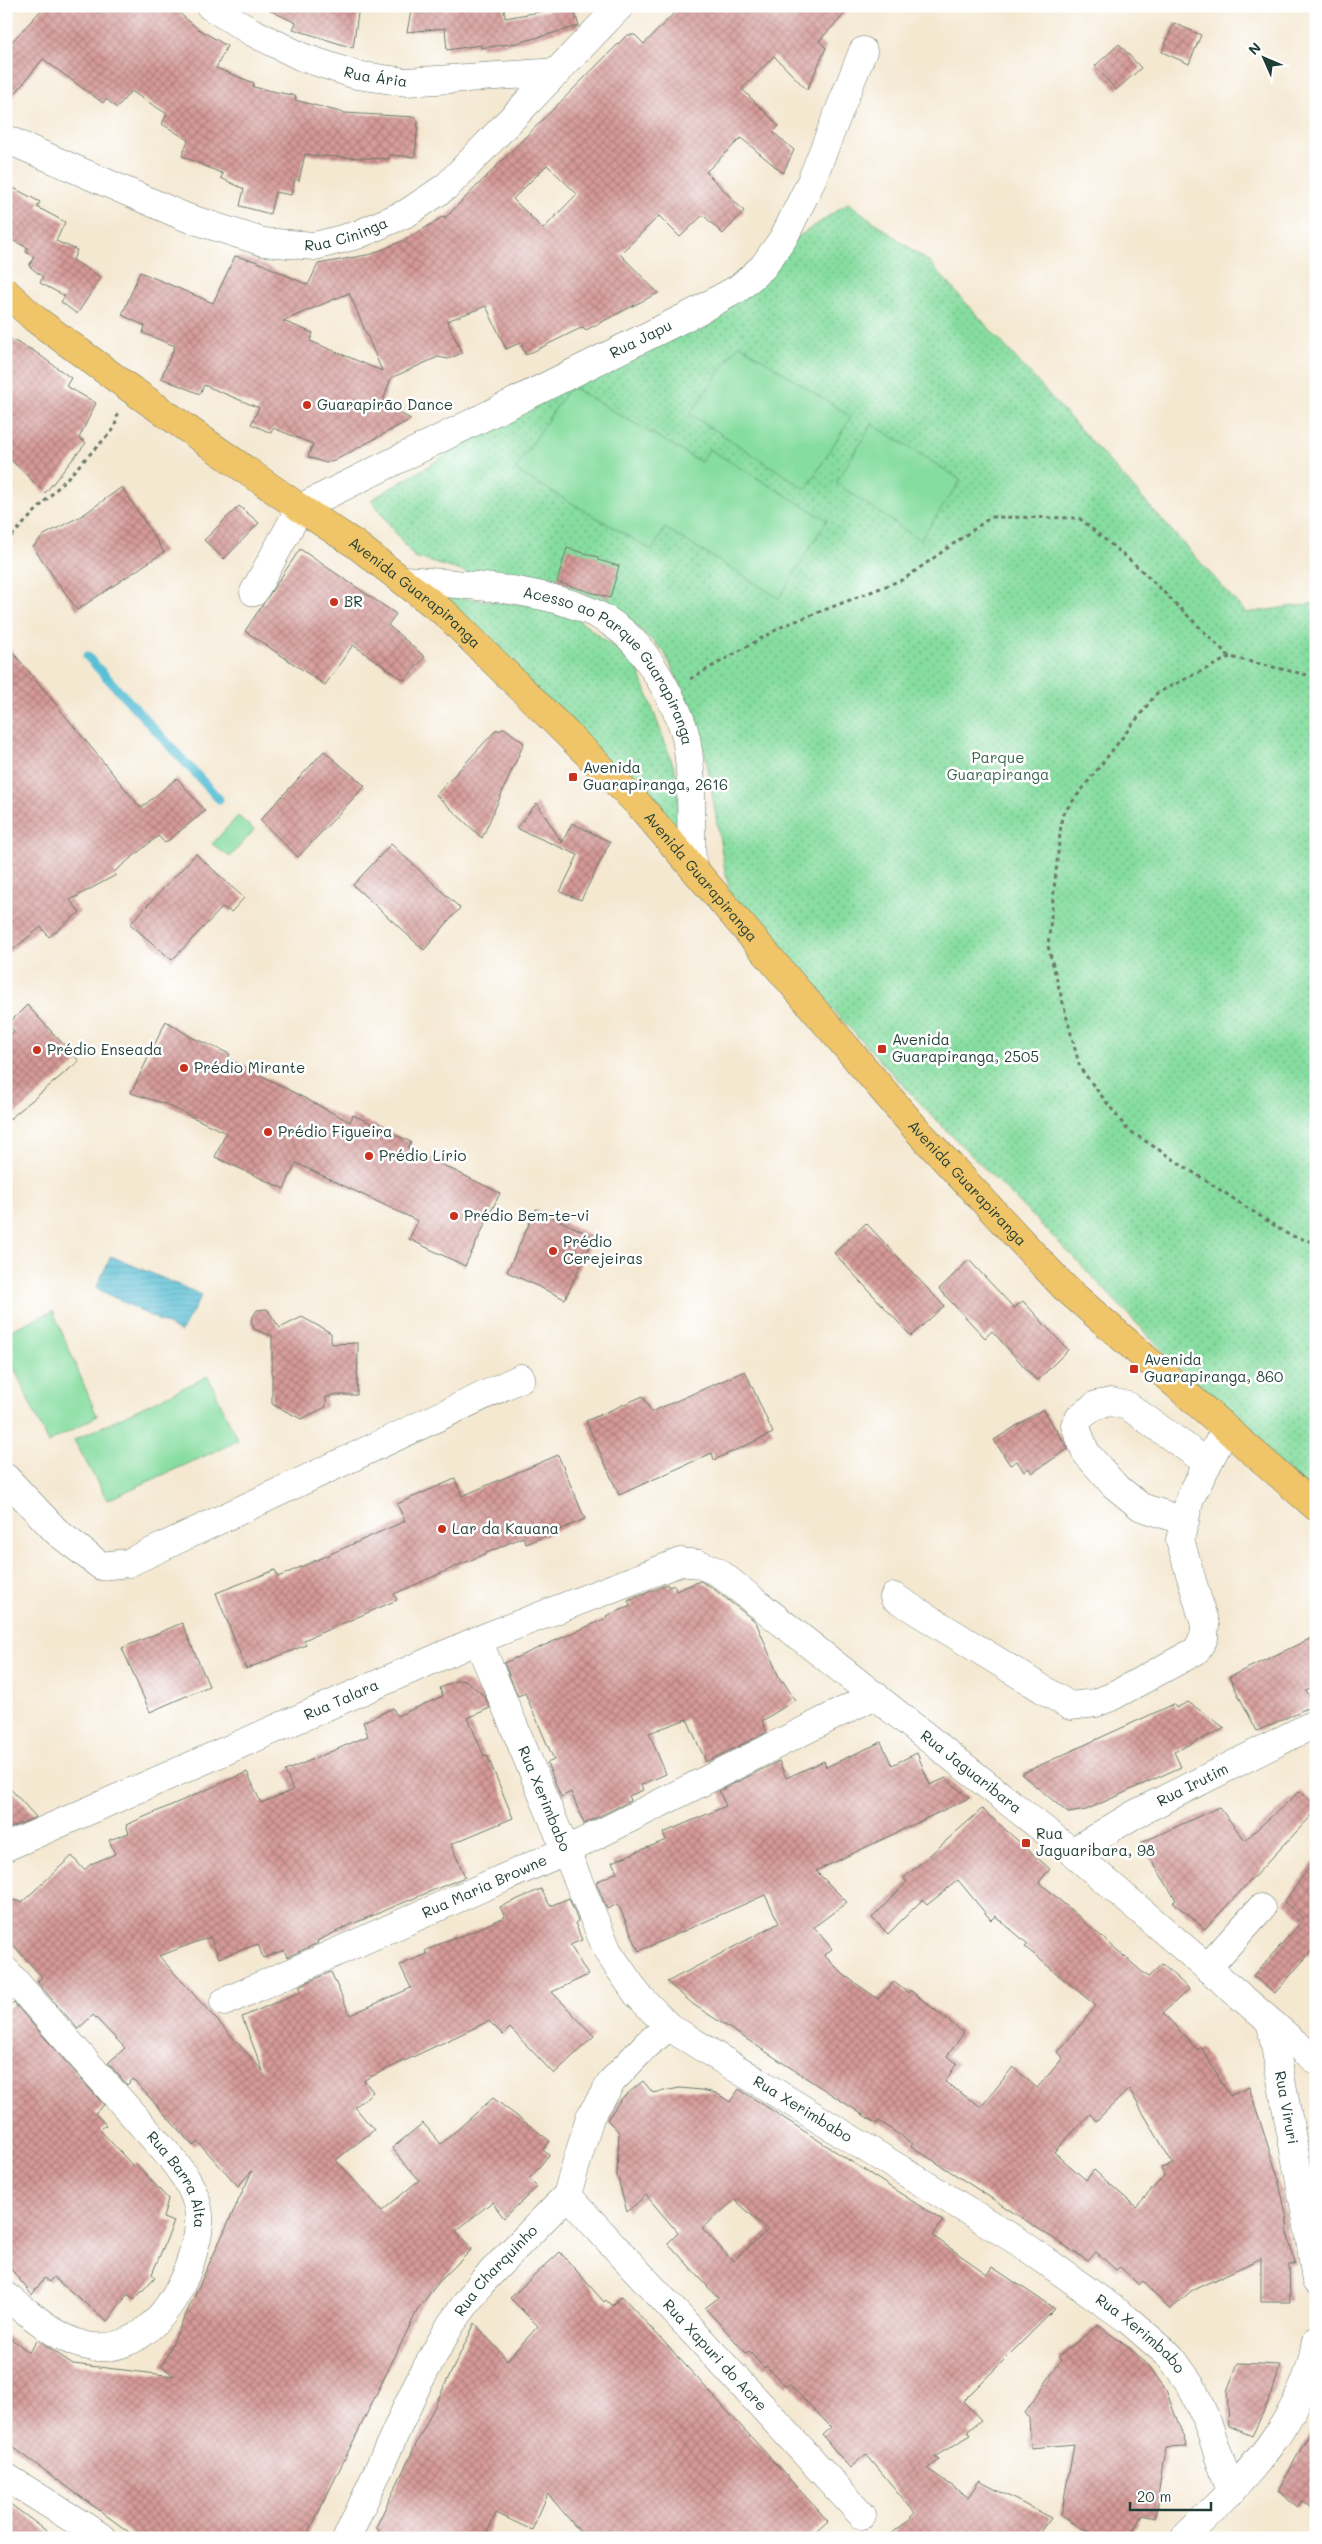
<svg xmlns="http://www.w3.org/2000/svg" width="1322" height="2544" font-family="Mali,sans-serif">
  <defs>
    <pattern id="park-dots" width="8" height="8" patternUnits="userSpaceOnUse" patternTransform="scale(1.25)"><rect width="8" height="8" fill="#86dda0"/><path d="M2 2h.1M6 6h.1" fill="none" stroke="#6db483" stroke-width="1.8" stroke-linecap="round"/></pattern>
    <pattern id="water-rules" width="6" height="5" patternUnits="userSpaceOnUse" patternTransform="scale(1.25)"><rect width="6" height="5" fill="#58bfd6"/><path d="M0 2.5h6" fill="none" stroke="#489cae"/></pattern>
    <pattern id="building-cross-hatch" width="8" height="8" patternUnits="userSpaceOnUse" patternTransform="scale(1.25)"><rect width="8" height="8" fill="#d69a98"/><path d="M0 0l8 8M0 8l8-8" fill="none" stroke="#ad7f7d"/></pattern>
  </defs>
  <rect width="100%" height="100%" fill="#fff"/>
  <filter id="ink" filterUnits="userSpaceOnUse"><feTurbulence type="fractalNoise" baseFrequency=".02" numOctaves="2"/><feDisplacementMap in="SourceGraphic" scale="10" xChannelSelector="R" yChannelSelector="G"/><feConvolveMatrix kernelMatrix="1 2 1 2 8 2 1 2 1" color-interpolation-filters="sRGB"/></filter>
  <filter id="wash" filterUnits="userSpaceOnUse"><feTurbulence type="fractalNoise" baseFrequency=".0096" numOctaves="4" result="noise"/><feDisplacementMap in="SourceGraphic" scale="20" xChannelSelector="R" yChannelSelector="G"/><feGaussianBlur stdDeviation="1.12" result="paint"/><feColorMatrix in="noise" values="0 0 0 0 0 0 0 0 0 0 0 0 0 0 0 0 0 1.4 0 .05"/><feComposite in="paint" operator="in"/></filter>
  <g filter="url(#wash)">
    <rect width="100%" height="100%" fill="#f4e8d1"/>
    <!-- park -->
    <path fill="url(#park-dots)" stroke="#528d6a" d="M 848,203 L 929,262 L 1246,613 L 1316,603 L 1316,1496 L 1231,1422 L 1076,1260 L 934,1118 L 801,976 L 735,911 L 725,871 L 706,757 L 684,693 L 664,651 L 619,611 L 588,596 L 537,579 L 472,574 L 414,557 L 371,500 L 696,306 Z
      M 437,596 L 563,608 L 636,664 L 678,778 L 679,828 L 669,830 Z"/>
    <!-- garden -->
    <path fill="#86dda0" stroke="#528d6a" d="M 739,344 L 851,417 L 806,489 L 690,414 Z
      M 570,386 L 701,462 L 709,449 L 827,520 L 779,598 L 665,528 L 652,550 L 515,470 Z
      M 872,424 L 961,480 L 920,540 L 836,483 Z
      M 238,816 L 254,830 L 230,857 L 212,844 Z
      M 53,1311 L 97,1416 L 48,1443 L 6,1350 L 6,1332 Z
      M 208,1376 L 238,1441 L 107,1500 L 74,1440 Z"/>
    <!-- water -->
    <path fill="url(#water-rules)" stroke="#3c7e85" d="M 111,1256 L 202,1295 L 181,1332 L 96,1288 Z"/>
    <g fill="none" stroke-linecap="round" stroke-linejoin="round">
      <!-- stream -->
      <path stroke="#58bfd6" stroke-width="9" d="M 87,656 L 219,799"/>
    </g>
    <g id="blocks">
      <!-- building -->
      <path fill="url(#building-cross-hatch)" fill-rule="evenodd" d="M 45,6 L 171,6 L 197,28 L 227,46 L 216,68 L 254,83 L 253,87 L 296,96 L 295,100 L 344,113 L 415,117 L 418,122 L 415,157 L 390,155 L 389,159 L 316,156 L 305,154 L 299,181 L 295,179 L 291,195 L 275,192 L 270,214 L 240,206 L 244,189 L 221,178 L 223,174 L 182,156 L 188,140 L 162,124 L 167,114 L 131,91 L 117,108 L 106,99 L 103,103 L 43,59 L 6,105 L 6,48 Z
        M 261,6 L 359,6 L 353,48 L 293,29 L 296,23 Z
        M 412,6 L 504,6 L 505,18 L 573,6 L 579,26 L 517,43 L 481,48 L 481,45 L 447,50 L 445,28 L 407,32 Z
        M 681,6 L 852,6 L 819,41 L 826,48 L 807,90 L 774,56 L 742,89 L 779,126 L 773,132 L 794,150 L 783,173 L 741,138 L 706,172 L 744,211 L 723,234 L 703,215 L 680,237 L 659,216 L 620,254 L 658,293 L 586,330 L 583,327 L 526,355 L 520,343 L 506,349 L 486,306 L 447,321 L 462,353 L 448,359 L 438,357 L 391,378 L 382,404 L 411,419 L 334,461 L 326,463 L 308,457 L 313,444 L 273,428 L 271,433 L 251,424 L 259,408 L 204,385 L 200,394 L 161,378 L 175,346 L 143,333 L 145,326 L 122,315 L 140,272 L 213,303 L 235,256 L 255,261 L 308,285 L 318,264 L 372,254 L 409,238 L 444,216 L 445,218 L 627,35 L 635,35 L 644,44 ZM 547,165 L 577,194 L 543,229 L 513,199 ZM 349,293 L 361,321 L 382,371 L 310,341 L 313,333 L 283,321 Z
        M 1174,23 L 1201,35 L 1189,64 L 1162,52 Z
        M 1119,44 L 1141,68 L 1116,90 L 1095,66 Z
        M 6,184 L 40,202 L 37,207 L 65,222 L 56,241 L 77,250 L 73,260 L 101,278 L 77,314 L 61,302 L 65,296 L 40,283 L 43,277 L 29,266 L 34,257 L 26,252 L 28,248 L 6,237 Z
        M 6,337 L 34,351 L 71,378 L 66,386 L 96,403 L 79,438 L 86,443 L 45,493 L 6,455 Z
        M 122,487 L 164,552 L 77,610 L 33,547 L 44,535 L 83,515 Z
        M 239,506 L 259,523 L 224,559 L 204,540 Z
        M 567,548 L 598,557 L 598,560 L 619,566 L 610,598 L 557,582 Z
        M 300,549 L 396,614 L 388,625 L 425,657 L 404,680 L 353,645 L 325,685 L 245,631 Z
        M 6,644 L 141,808 L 177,778 L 205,811 L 165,843 L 158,836 L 114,872 L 116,875 L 70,900 L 80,912 L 49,937 L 41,927 L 6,955 Z
        M 504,728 L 524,743 L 482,838 L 436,795 L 497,729 L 499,731 Z
        M 324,751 L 365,786 L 298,857 L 260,820 Z
        M 537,803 L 562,843 L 572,823 L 610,842 L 581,900 L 560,892 L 578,855 L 516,828 Z
        M 391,844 L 460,908 L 424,950 L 353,885 Z
        M 196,854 L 244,898 L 231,912 L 223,907 L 172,960 L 130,924 Z
        M 27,1005 L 79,1061 L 6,1122 L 6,1039 L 14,1031 L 8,1024 Z
        M 166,1021 L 191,1037 L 230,1054 L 228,1058 L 350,1122 L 353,1115 L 411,1142 L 408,1148 L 500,1193 L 465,1266 L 409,1239 L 418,1221 L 296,1163 L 284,1189 L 215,1157 L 226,1133 L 165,1104 L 131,1093 Z
        M 536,1209 L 594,1237 L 565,1299 L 507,1272 Z
        M 866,1223 L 944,1306 L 911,1336 L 834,1253 Z
        M 969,1260 L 1014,1308 L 1023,1301 L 1068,1350 L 1037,1381 L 992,1331 L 985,1338 L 939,1289 Z
        M 267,1309 L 280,1328 L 302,1317 L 331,1333 L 331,1344 L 358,1343 L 357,1395 L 331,1395 L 331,1397 L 326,1397 L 326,1407 L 301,1419 L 272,1404 L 272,1336 L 254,1329 L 251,1320 L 257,1310 Z
        M 745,1371 L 773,1433 L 714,1460 L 712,1453 L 619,1495 L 586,1421 L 643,1396 L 651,1412 Z
        M 1043,1409 L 1068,1449 L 1032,1473 L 1029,1468 L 1024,1472 L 1017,1461 L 1010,1465 L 994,1440 Z
        M 558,1455 L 585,1519 L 526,1544 L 523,1537 L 394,1594 L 397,1600 L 304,1640 L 306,1645 L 246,1669 L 216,1593 L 275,1570 L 278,1577 L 405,1521 L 397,1504 L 455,1479 L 462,1496 Z
        M 700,1581 L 710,1586 L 756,1622 L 781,1682 L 783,1681 L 795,1700 L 762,1721 L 767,1732 L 706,1762 L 687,1719 L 649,1733 L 666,1774 L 641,1785 L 643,1790 L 629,1796 L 630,1801 L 584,1824 L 571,1792 L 561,1797 L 547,1763 L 554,1760 L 525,1693 L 518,1696 L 504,1663 L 607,1618 L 606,1616 L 631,1606 L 628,1601 L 665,1585 L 667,1584 L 669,1587 L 674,1585 L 676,1591 Z
        M 182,1623 L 209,1686 L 150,1712 L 122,1648 Z
        M 1316,1636 L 1316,1687 L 1306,1691 L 1314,1705 L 1257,1731 L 1229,1677 Z
        M 458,1680 L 467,1681 L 485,1697 L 490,1708 L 468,1718 L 484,1756 L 487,1755 L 513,1818 L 451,1844 L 465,1877 L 350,1925 L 317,1941 L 318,1943 L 287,1957 L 284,1950 L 263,1958 L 258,1944 L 219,1958 L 210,1937 L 159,1956 L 263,2071 L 242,2017 L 302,1991 L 299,1986 L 331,1972 L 350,2015 L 411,1988 L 400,1965 L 427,1954 L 425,1951 L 454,1937 L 455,1939 L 505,1917 L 500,1907 L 541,1889 L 550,1906 L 569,1898 L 578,1921 L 575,1923 L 582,1940 L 570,1945 L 588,1975 L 552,1992 L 594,2036 L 554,2074 L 510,2028 L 503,2035 L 489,2021 L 364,2080 L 373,2092 L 355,2107 L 374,2130 L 336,2160 L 382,2211 L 419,2180 L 392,2148 L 423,2123 L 441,2144 L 493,2098 L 550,2141 L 543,2150 L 549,2155 L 529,2179 L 537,2187 L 504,2218 L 492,2202 L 456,2231 L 472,2249 L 438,2283 L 418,2309 L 306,2538 L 137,2538 L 6,2442 L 6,2335 L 29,2352 L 38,2340 L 73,2364 L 174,2376 L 162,2366 L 252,2171 L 238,2186 L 198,2142 L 193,2146 L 133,2079 L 127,2085 L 108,2063 L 125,2048 L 93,2015 L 78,2029 L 37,1982 L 42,1977 L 6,1937 L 6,1899 L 22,1902 L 72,1856 L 84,1870 L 91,1864 L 115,1854 L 109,1840 L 129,1833 L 126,1825 L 247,1772 L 261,1803 L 293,1790 L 285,1771 L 368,1736 L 363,1722 L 393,1708 L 397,1716 L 443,1696 L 440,1688 Z
        M 1188,1702 L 1225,1728 L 1174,1752 L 1181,1767 L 1086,1810 L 1068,1813 L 1021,1774 L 1174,1704 L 1176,1708 Z
        M 881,1742 L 892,1765 L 917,1753 L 930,1785 L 946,1778 L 969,1798 L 816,1871 L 847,1902 L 814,1927 L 832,1949 L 824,1955 L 844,1975 L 878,1999 L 894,1982 L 908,1993 L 910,1990 L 964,2033 L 947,2056 L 957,2063 L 945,2082 L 981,2107 L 1013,2067 L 1037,2088 L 1063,2058 L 1058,2052 L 1096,2006 L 1025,1947 L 1028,1944 L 995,1916 L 991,1920 L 958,1880 L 927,1905 L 922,1900 L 888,1934 L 872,1918 L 907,1882 L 904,1878 L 982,1809 L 1050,1869 L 1039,1882 L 1148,1977 L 1162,1964 L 1189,1989 L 1163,2013 L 1198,2050 L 1201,2047 L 1230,2096 L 1249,2087 L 1277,2174 L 1286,2214 L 1289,2241 L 1295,2263 L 1289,2265 L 1290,2302 L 1261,2302 L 1261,2258 L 1191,2291 L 1170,2310 L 1143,2281 L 1139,2285 L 1120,2267 L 1116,2270 L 1096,2252 L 1088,2261 L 911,2146 L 913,2144 L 879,2121 L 877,2124 L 694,2005 L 667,1982 L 779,1923 L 765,1895 L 639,1951 L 618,1904 L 607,1909 L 596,1882 L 617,1872 L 612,1862 L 666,1840 L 663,1833 L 726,1806 L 719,1791 L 779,1761 L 786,1778 L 824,1761 L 826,1767 ZM 1129,2089 L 1173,2164 L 1161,2168 L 1164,2176 L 1136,2207 L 1094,2170 L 1086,2180 L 1054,2152 L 1090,2114 L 1096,2121 Z
        M 6,1784 L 36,1817 L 6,1830 Z
        M 1300,1791 L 1314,1804 L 1314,1813 L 1205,1929 L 1173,1902 L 1176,1900 L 1141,1843 L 1219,1807 L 1245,1840 Z
        M 1316,1859 L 1316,1946 L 1275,1993 L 1253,1976 L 1304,1919 L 1284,1902 Z
        M 14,2003 L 104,2105 L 95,2113 L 106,2125 L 100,2130 L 133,2166 L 136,2163 L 168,2199 L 163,2218 L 174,2222 L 152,2274 L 155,2277 L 134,2300 L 128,2294 L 107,2321 L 53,2277 L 49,2282 L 44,2278 L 32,2295 L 6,2263 L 6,2010 Z
        M 643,2081 L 653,2093 L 680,2088 L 701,2090 L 716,2093 L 730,2102 L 739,2089 L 943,2221 L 933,2236 L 987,2274 L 992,2267 L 1055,2309 L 963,2401 L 981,2420 L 968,2431 L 971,2435 L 934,2457 L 939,2460 L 928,2469 L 968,2497 L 979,2481 L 1051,2518 L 1037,2538 L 887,2538 L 915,2513 L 866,2454 L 850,2468 L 822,2435 L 831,2427 L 789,2384 L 786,2387 L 766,2366 L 764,2368 L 749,2351 L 746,2353 L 705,2308 L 718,2298 L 668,2243 L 678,2233 L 646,2195 L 627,2212 L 617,2175 L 619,2132 L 607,2120 L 621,2099 ZM 735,2200 L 768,2230 L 733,2261 L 702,2228 Z
        M 560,2252 L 604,2302 L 606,2300 L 612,2306 L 622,2296 L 828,2521 L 809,2538 L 585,2538 L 548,2494 L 532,2530 L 496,2513 L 485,2538 L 375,2538 L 379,2529 L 376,2527 L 475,2323 L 507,2360 L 538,2326 L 510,2298 Z
        M 1098,2325 L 1132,2350 L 1150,2367 L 1166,2390 L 1187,2447 L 1165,2448 L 1155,2518 L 1142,2515 L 1129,2538 L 1099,2538 L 1061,2516 L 1074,2444 L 1031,2448 L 1029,2418 L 1025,2413 L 1061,2360 L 1058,2357 Z
        M 1238,2363 L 1280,2365 L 1272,2394 L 1252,2436 L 1229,2426 L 1227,2391 Z
        M 1316,2421 L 1316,2512 L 1302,2501 L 1298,2506 L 1278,2491 Z
        M 6,2501 L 56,2538 L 6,2538 Z"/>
    </g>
  </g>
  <g filter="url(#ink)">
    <use href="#blocks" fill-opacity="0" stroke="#6a796b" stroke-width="1"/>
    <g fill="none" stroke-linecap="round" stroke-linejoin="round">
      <!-- minor casing -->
      <g stroke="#6a796b" stroke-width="29">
        <g id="minor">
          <path id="s1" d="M 210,6 L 252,32 L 302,57 L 356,75 L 406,82 L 558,72"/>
          <path id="s2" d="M 6,139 L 185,217 L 263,242 L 315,246 L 357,235 L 407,213 L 447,186 L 620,6"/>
          <path id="s3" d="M 404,580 C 466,585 567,588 617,627 C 636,641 648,659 660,679 C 670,696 682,719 686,738 C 694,780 690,822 692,864"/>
          <path id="s4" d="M 254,592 L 300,508 L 694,313 L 739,288 L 763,267 L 784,237 L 810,184 L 863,51"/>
          <path d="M 6,1478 L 57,1532 L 101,1566 L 128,1563 L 521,1378"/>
          <path d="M 1185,1521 L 1141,1507 L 1114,1485 L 1086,1453 L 1075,1425 L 1080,1417 L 1096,1405 L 1111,1402 L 1128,1406 L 1208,1463"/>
          <path d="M 894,1597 L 1070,1706 L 1096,1703 L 1111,1697 L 1196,1651 L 1204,1638 L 1205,1625 L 1180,1540 L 1190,1498 L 1225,1430"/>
          <path id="s5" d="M 478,1640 L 608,1952 L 637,1994 L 669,2027 L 1022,2244 L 1127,2319 L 1171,2357 L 1191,2385 L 1208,2424 L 1231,2492"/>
          <path id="s6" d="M 6,1847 L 478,1640 L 680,1562 L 699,1564 L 718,1572 L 1072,1852 L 1316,2061"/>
          <path id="s7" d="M 1072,1852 L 1135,1814 L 1316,1723"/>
          <path d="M 1207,1968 L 1261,1908"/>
          <path id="s8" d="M 6,1971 L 171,2158 C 183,2174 194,2188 198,2208 C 201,2221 198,2236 194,2249 C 182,2298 142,2360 83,2345 C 54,2337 30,2313 6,2296"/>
          <path id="s9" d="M 224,2002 L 567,1850 L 875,1695"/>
          <path id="s10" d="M 1271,2024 L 1309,2232 L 1316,2281"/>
          <path id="s11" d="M 567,2195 L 862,2515"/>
          <path d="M 6,2477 L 103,2538"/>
          <path id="s12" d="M 347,2538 L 418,2383 L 451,2324 L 482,2282 L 567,2195 L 590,2117 L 612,2081 L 647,2044 L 669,2027"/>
          <path d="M 1184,2538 C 1240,2483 1304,2423 1316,2341"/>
        </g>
      </g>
      <!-- major casing -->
      <g stroke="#6a796b" stroke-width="29">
        <g id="major">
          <path id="s13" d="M 6,292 L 35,319 L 125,385 L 300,508 L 355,544 L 447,615 L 640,806 L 918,1131 L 1064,1287 L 1316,1507"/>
        </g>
      </g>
      <!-- path -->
      <path stroke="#6a796b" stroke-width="3" stroke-dasharray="4 4" stroke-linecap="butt" d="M 6,542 L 114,429 L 118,414
        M 1230,657 L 1157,693 L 1062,815 L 1048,946 L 1080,1068 L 1127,1129 L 1289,1235 L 1316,1243
        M 690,679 L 783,626 L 904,579 L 991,517 L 1079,518 L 1138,567 L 1230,657 L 1316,677"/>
      <!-- minor -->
      <use href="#minor" stroke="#fff" stroke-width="28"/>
      <!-- major -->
      <use href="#major" stroke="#f0c469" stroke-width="28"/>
    </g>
  </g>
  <!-- markers -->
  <g fill="#c8321e" stroke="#fff" stroke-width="2">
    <circle cx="307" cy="405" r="5"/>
    <circle cx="334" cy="602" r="5"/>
    <rect x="568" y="772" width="10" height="10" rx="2.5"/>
    <rect x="877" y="1044" width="10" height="10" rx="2.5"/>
    <circle cx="37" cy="1050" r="5"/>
    <circle cx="184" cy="1068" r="5"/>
    <circle cx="268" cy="1132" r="5"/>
    <circle cx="369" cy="1156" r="5"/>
    <circle cx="454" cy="1216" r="5"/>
    <circle cx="553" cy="1251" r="5"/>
    <rect x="1129" y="1364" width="10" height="10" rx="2.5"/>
    <circle cx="442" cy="1529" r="5"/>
    <rect x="1021" y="1838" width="10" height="10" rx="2.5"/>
  </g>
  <g text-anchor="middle" stroke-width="5" stroke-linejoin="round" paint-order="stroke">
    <!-- street labels -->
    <g font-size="15" fill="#1f3d34" stroke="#fff">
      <text dy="5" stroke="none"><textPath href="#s1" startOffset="182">Rua Ária</textPath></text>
      <text dy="5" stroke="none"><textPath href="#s2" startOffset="362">Rua Cininga</textPath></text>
      <text dy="5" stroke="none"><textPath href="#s4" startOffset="476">Rua Japu</textPath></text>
      <text dy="5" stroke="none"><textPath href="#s13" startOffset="508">Avenida Guarapiranga</textPath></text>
      <text dy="5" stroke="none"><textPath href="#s3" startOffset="240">Acesso ao Parque Guarapiranga</textPath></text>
      <text dy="5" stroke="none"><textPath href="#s13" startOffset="912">Avenida Guarapiranga</textPath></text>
      <text dy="5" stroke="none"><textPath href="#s13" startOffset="1318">Avenida Guarapiranga</textPath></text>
      <text dy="5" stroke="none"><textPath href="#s6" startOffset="366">Rua Talara</textPath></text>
      <text dy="5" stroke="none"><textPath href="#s6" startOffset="1094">Rua Jaguaribara</textPath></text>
      <text dy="5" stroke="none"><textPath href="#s7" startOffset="138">Rua Irutim</textPath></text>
      <text dy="5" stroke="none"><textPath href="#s5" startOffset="172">Rua Xerimbabo</textPath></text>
      <text dy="5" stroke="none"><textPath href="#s9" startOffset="285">Rua Maria Browne</textPath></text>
      <text dy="5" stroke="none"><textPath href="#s10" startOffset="85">Rua Viruri</textPath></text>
      <text dy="5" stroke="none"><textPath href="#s5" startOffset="592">Rua Xerimbabo</textPath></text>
      <text dy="5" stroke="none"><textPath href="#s8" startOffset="272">Rua Barra Alta</textPath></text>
      <text dy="5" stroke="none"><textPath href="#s12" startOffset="308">Rua Charquinho</textPath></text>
      <text dy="5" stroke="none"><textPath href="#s5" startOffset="998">Rua Xerimbabo</textPath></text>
      <text dy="5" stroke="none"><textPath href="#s11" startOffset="218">Rua Xapuri do Acre</textPath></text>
    </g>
    <!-- poi labels -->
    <g font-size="15" fill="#1f3d34" stroke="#fff" text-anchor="start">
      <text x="317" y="410">Guarapirão Dance</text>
      <text x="344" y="607">BR</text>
      <text x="583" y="773">Avenida<tspan x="583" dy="17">Guarapiranga, 2616</tspan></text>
      <text x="892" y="1045">Avenida<tspan x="892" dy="17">Guarapiranga, 2505</tspan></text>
      <text x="47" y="1055">Prédio Enseada</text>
      <text x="194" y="1073">Prédio Mirante</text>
      <text x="278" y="1137">Prédio Figueira</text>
      <text x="379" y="1161">Prédio Lírio</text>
      <text x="464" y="1221">Prédio Bem-te-vi</text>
      <text x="563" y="1247">Prédio<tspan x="563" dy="17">Cerejeiras</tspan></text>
      <text x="1144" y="1365">Avenida<tspan x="1144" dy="17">Guarapiranga, 860</tspan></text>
      <text x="452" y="1534">Lar da Kauana</text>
      <text x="1036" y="1839">Rua<tspan x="1036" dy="17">Jaguaribara, 98</tspan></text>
    </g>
    <!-- park labels -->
    <g font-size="15" fill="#39654f" stroke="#fff">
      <text x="998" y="763">Parque<tspan x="998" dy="17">Guarapiranga</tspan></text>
    </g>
  </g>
  <!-- margin -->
  <rect width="1322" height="2544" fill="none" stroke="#fff" stroke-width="25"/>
  <!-- north arrow -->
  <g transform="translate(1264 58) rotate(315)" stroke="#ffffff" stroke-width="4" paint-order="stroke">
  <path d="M0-4L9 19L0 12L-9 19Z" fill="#1f3d34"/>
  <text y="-8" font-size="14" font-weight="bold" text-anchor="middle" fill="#1f3d34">N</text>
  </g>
  <!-- scale -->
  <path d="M1130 2502v8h81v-8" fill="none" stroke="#1f3d34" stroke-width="2.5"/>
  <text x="1137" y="2502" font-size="15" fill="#1f3d34" stroke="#ffffff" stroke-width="4" paint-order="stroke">20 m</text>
</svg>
